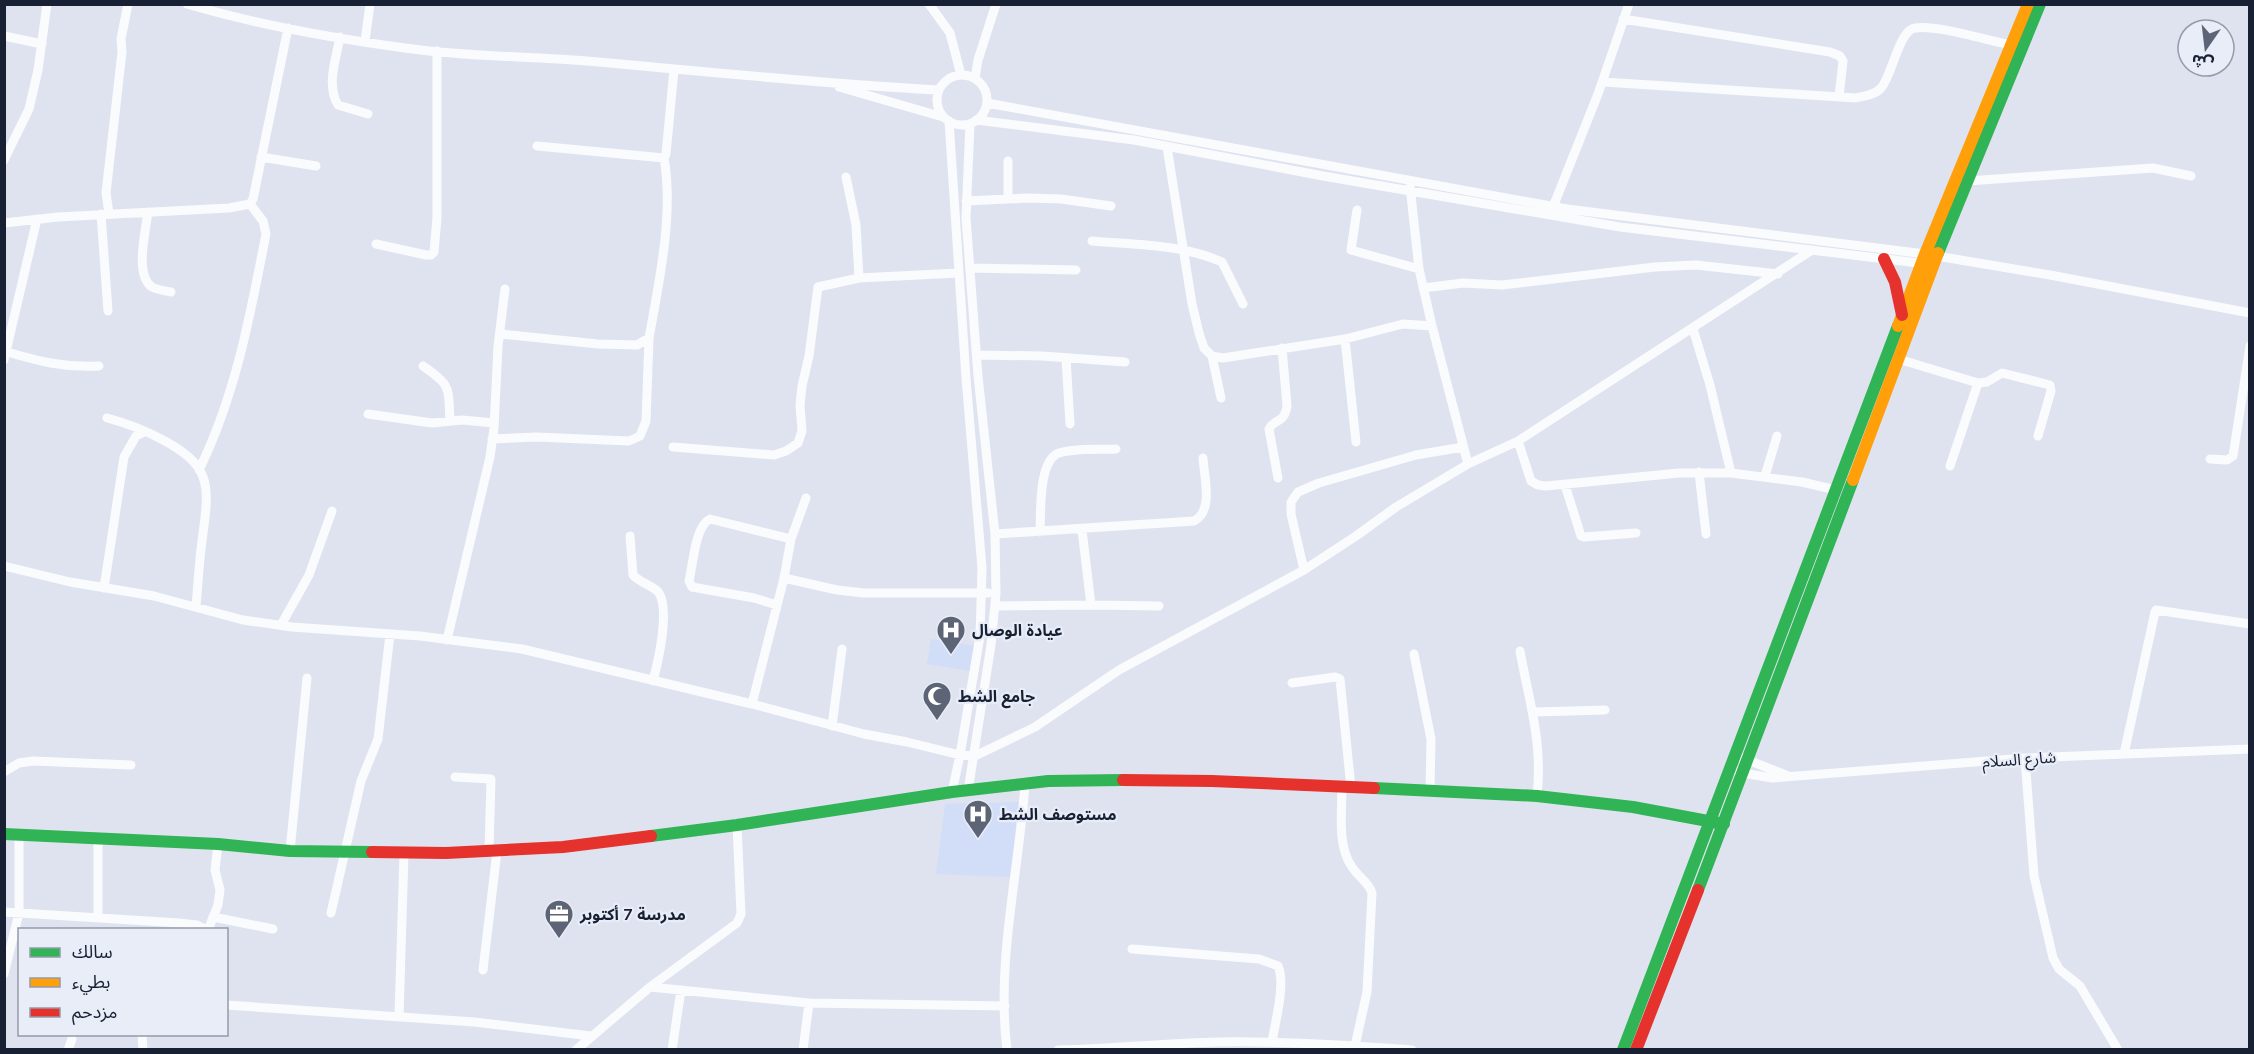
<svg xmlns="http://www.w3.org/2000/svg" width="2254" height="1054" font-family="Mulish,'Noto Sans Arabic',sans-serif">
  <rect width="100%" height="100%" fill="#dee3ef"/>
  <!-- built -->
  <path fill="#d2ddf7" d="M 931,639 L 975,646 L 971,671 L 927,664 Z
    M 1019,802 L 1010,877 L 936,874 L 945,804 Z"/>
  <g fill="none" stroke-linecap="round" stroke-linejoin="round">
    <!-- street -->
    <path stroke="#fafbfd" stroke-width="9" d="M 187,4 C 258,25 332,38 405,48 C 465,57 526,56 586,61 C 704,71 821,84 938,90
      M 929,4 L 950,33 L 961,75
      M 1623,19 L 1830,52 L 1840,56 L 1843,61 L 1839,97
      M 4,36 L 42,44
      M 340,37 C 336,59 326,85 338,105 L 368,114
      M 365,41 L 370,4
      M937 100a25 25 0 1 1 50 0a25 25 0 1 1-50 0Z
      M 975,78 L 978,60 L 996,4
      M 1603,82 L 1856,98 C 1864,96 1875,95 1881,88 C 1892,76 1899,30 1915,28 C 1935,24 1989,41 2011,45
      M 839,87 L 943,117
      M 987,103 L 1567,209 L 1925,254 L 2050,275 L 2250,313
      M 976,120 L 1134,140 L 1323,176 L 1620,227 L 1927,264
      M 949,121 L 966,378 L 982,568 L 980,636 L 960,755 L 952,792
      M 537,146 L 664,158 L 666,154 L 674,70
      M 1167,147 L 1192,304 L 1199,333 L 1204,348 L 1212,356 L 1223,358 L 1345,339 L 1403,324 L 1432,326
      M 261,157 L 316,166
      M 4,160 L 29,109 L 38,70 L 47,4
      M 846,177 L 856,225 L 859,278 L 958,273
      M 1968,181 L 2153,168 L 2191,176
      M 1410,186 L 1419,269 L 1432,326 L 1468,464
      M 1008,199 L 1008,161
      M 966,201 L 1029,198 L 1061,199 L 1111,206
      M 1553,207 L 1598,94 L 1629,4
      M 1357,210 L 1351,250 L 1419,269
      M 148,212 C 146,230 134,275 152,287 C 157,290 165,291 171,292
      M 101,214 L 108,311
      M 109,214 L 106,193 L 122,52 L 121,39 L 128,4
      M 4,223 L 58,217 L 229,208 L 250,204 L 253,199 L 288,28
      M 1092,241 C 1136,245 1181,244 1222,262 L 1243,304
      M 376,244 L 426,255 L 431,255 L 434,252 L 437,218 L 437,51
      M 970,268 L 1076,270
      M 1423,288 L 1463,283 L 1502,285 L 1655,267 L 1696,265 L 1778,274
      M 1693,329 L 1710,385 L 1731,473
      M 500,334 L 598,344 L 637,345 L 649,338 C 659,282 674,214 664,158
      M 1345,339 L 1356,442
      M 4,351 C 38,361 63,368 99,366
      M 977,355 L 1042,356 L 1125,362
      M 1212,356 L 1221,398
      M 1066,358 L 1070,424
      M 1898,359 L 1978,383 L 1987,382 L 2002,373 L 2050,385 L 2051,391 L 2038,436
      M 4,360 L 37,219
      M 423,366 C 452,386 448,387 450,421
      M 368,414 L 432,423 L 462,420 L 494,423
      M 107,418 C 134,425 194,448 203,477 C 210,495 204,523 202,541 C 199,563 198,585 196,606
      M 492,439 L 536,437 L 629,441 L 640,436 L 646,421 L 649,338
      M 1518,441 L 1531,481 L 1538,485 L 1546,486 L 1679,473 L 1731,473 L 1802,482 L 1836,490
      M 673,447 L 774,455 L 786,451 L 798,443 L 802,431 L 800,405 L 802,386 L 809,356 L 818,287 L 859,278
      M 2210,459 L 2227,460 L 2233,456 L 2250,346
      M 1950,466 L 1978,383
      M 199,470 C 236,394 250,316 266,234 L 263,221 L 250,204
      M 1699,472 L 1706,534
      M 1765,476 L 1777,436
      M 1278,478 L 1269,429 C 1274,418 1284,425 1287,406 L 1282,348
      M 1565,485 L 1581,536 L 1584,537 L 1636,533
      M 1040,532 C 1041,513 1038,460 1059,453 C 1076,448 1097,450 1116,449
      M 995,534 L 1194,521 C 1214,511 1204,477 1203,458
      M 630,536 L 633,575 C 640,583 654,586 659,593 C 670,611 658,662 653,681
      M 791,539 L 806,498
      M 4,566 L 70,582 L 154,596 L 243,620 L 292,627 L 420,636 L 522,649 L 752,704 L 864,734 L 907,742 L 960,755 L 975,756 L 1035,727 L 1119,670 L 1304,570 L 1356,536 L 1396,507 L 1468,464 L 1518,441 L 1812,250
      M 1304,570 L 1291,514 L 1291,502 L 1298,492 L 1319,483 L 1416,455 L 1463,447
      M 104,588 L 124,457 L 136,436 L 144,432
      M 777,605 L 754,598 L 692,587 L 689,581 C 693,565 695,526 710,519 L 791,539 L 784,578
      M 1091,605 L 1159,606
      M 996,606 L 1091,605 L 1082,530
      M 281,625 L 309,575 L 332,511
      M 447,640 L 490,457 L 494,428 L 498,346 L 505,289
      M 1520,651 C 1529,702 1543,741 1537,796
      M 1414,654 L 1431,739 L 1430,791
      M 1292,683 L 1335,677 L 1340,679 L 1351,788
      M 752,704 L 784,578 L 837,590 L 864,593 L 988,593
      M 1534,712 L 1605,710
      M 832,726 L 842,649
      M 2124,754 L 2155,612 L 2156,610 L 2250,624
      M 1735,755 L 1786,775
      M 2025,758 L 2034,876 L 2053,958 L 2059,969 L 2080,986 L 2118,1050
      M 1730,769 L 1743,773 L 1772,778 L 2025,758 L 2250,749
      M 4,772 L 19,763 L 33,761 L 131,765
      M 455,777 L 491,779 L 489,851
      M 1342,787 C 1342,812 1337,846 1352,867 C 1358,877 1369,882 1372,893 L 1367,992 L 1355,1046
      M 968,791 L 991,645 L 996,593 L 995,534 L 978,376 L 966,218 L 970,124
      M 290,851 L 307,678
      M 4,912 L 179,923 L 197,925 L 207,930
      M 331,913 L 361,781 L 378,739 L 390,634
      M 213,917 L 273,929
      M 98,918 L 98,839
      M 208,930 L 218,905 L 220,890 L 215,870 L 218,844
      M 1132,949 L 1259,959 L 1278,966 C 1286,983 1275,1023 1272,1042
      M 483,970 L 497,851
      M 4,974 L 19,913 L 19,834
      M 650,987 L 809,1003 L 1005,1006
      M 226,1005 L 474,1022 L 591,1036
      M 399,1016 L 404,854
      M 142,1034 L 143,1050
      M 68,1050 L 72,1039
      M 576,1050 L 650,987 L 737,923 L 741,914 L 737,825
      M 672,1050 L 681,990
      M 803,1050 L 809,1003
      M 1007,1050 C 996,961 1019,872 1025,784
      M 1058,1050 C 1112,1049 1165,1043 1219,1042 C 1283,1041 1348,1045 1412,1050"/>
    <!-- fast -->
    <path stroke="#30b455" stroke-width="12" d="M 1938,253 L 2040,4
      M 1374,788 L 1537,796 L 1633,807 L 1724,824
      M 4,834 L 218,844 L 290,851 L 372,852
      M 651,836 L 737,825 L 952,792 L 1048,781 L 1123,780
      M 1698,890 L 1853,480
      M 1623,1050 L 1898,326"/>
    <!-- slow -->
    <path stroke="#ff9f0a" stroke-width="12" d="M 1898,326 L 1925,254 L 2028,4
      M 1853,480 L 1938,253"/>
    <!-- jam -->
    <path stroke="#e5322d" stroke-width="12" d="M 1884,259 L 1895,282 L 1902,315
      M 1123,780 L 1212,781 L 1374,788
      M 372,852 L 446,853 L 563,847 L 651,836
      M 1636,1050 L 1698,890"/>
  </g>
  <!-- icons -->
  <defs>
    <g id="hospital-pin" transform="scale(1.5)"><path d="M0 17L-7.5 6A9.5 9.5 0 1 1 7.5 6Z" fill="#5d6475" stroke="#e8edf8"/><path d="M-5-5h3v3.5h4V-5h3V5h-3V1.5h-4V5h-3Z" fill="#fff"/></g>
    <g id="mosque-pin" transform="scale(1.5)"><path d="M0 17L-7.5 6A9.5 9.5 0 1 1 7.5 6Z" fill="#5d6475" stroke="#e8edf8"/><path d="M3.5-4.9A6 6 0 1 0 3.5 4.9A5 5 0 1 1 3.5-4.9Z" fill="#fff"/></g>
    <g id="office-pin" transform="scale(1.5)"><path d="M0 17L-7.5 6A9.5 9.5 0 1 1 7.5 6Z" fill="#5d6475" stroke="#e8edf8"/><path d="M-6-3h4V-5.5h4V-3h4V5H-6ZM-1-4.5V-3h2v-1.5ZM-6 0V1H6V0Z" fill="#fff"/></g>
  </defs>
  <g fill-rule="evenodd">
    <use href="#hospital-pin" x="951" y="630"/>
    <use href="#mosque-pin" x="937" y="696"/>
    <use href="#hospital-pin" x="978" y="814"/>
    <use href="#office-pin" x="559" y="914"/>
  </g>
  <g text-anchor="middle" stroke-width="4.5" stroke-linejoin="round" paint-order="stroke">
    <!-- poi labels -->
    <g font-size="16" font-weight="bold" fill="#182034" stroke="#e8edf8" text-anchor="start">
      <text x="972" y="636">عيادة الوصال</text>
      <text x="958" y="702">جامع الشط</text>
      <text x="999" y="820">مستوصف الشط</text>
      <text x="580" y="920">مدرسة 7 أكتوبر</text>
    </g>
    <!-- street labels -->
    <g font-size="16" fill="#182034" stroke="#e8edf8">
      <text transform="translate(2019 759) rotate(-4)" y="6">شارع السلام</text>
    </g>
  </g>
  <!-- border -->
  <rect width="2254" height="1054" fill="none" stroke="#182034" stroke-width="12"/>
  <!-- legend -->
  <rect x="18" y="928" width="210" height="108" fill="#e8edf8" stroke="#959baa" stroke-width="1.5"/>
  <rect x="30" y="948" width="30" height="9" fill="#30b455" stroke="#959baa" stroke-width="1.5"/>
  <text x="72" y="958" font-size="18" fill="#182034">سالك</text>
  <rect x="30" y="978" width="30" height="9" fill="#ff9f0a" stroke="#959baa" stroke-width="1.5"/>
  <text x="72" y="988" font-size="18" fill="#182034">بطيء</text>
  <rect x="30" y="1008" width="30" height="9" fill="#e5322d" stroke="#959baa" stroke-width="1.5"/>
  <text x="72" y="1018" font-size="18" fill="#182034">مزدحم</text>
  <!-- north arrow -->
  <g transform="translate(2206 48) rotate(194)"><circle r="28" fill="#e8edf8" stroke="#959baa" stroke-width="1.5"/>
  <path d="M0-4.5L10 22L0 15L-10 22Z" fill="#5d6475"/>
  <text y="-9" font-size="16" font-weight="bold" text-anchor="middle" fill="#182034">ش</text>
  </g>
</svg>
